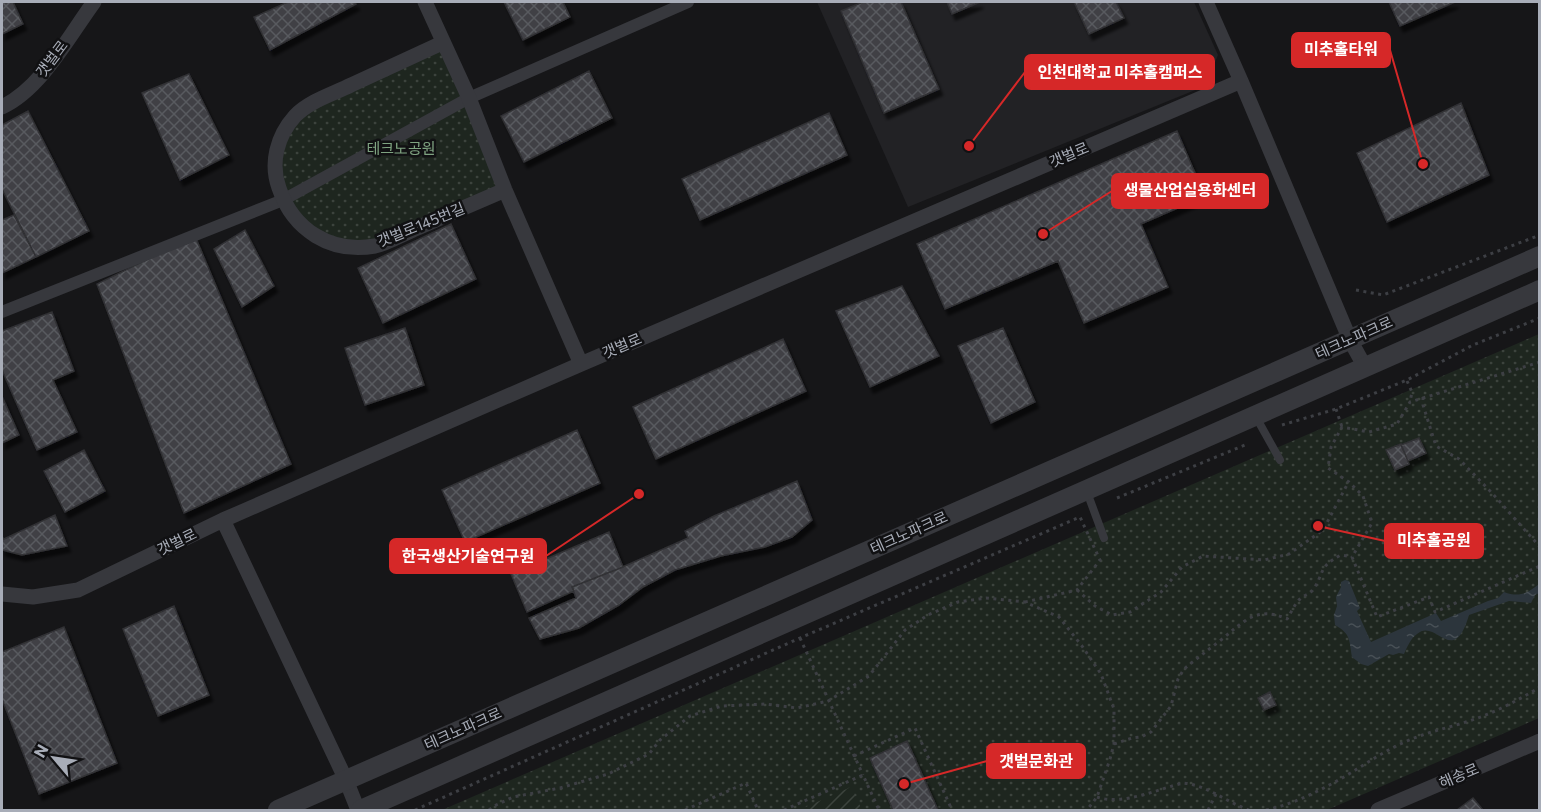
<svg xmlns="http://www.w3.org/2000/svg" width="1541" height="812" font-family="Commissioner,'Noto Sans KR',sans-serif">
  <defs>
    <pattern id="park-dots" width="8" height="8" patternUnits="userSpaceOnUse" patternTransform="scale(1.5)"><rect width="8" height="8" fill="#1e261f"/><path d="M2 2h.1M6 6h.1" fill="none" stroke="#3c433d" stroke-width="1.8" stroke-linecap="round"/></pattern>
    <pattern id="garden-furrows" width="10" height="10" patternUnits="userSpaceOnUse" patternTransform="scale(1.5)"><rect width="10" height="10" fill="#1e261f"/><path d="M-1 1l2-2M0 10L10 0M9 11l2-2" fill="none" stroke="#3c433d"/></pattern>
    <pattern id="water-ripples" width="26" height="14" patternUnits="userSpaceOnUse" patternTransform="scale(1.5)"><rect width="26" height="14" fill="#2c353c"/><path d="M2 4q2-2 4 0t4 0M15 11q2-2 4 0t4 0" fill="none" stroke="#485056"/></pattern>
    <pattern id="building-cross-hatch" width="8" height="8" patternUnits="userSpaceOnUse" patternTransform="scale(1.5)"><rect width="8" height="8" fill="#404145"/><path d="M0 0l8 8M0 8l8-8" fill="none" stroke="#595a5e"/></pattern>
    <filter id="shadow"><feDropShadow dx="3.5" dy="6" stdDeviation="1.5" flood-color="#0009"/></filter>
  </defs>
  <rect width="100%" height="100%" fill="#161618"/>
  <!-- built -->
  <path fill="#222225" d="M 817,2 L 1194,2 L 1218,55 L 1205,86 L 908,207 Z"/>
  <!-- park -->
  <path fill="url(#park-dots)" d="M 442,43 L 505,190 L 376,245 L 328,243 L 283,200 L 281,137 L 296,115 Z
    M 1539,334 L 1539,718 L 1327,810 L 442,810 Z"/>
  <!-- garden -->
  <path fill="url(#garden-furrows)" d="M 851,787 L 862,810 L 799,810 Z"/>
  <!-- water -->
  <path fill="url(#water-ripples)" d="M 1345,580 L 1349,581 L 1360,608 L 1357,611 L 1371,642 L 1436,613 L 1441,621 L 1488,601 L 1498,598 L 1504,592 C 1519,598 1528,593 1539,584 L 1539,593 L 1535,595 L 1531,603 L 1509,601 L 1469,615 C 1453,669 1436,617 1417,634 C 1411,638 1407,647 1404,654 L 1399,653 L 1393,655 L 1389,654 L 1368,666 L 1361,664 L 1352,657 C 1349,640 1351,634 1335,625 L 1334,615 L 1337,606 L 1336,597 L 1341,587 L 1341,582 Z"/>
  <!-- building -->
  <path fill="url(#building-cross-hatch)" stroke="#303034" stroke-width="1.5" filter="url(#shadow)" d="M 2,2 L 13,2 L 23,24 L 2,34 Z
    M 288,2 L 354,2 L 356,4 L 270,50 L 254,17 Z
    M 504,2 L 563,2 L 570,17 L 523,40 Z
    M 863,2 L 901,2 L 939,89 L 884,113 L 841,11 Z
    M 947,2 L 980,2 L 952,14 Z
    M 1074,2 L 1116,2 L 1124,18 L 1089,34 Z
    M 1389,2 L 1455,2 L 1400,26 Z
    M 589,71 L 612,118 L 524,162 L 501,116 Z
    M 189,74 L 229,155 L 180,180 L 142,93 Z
    M 1461,103 L 1489,175 L 1387,222 L 1357,153 Z
    M 28,111 L 89,231 L 36,257 L 2,189 L 2,125 Z
    M 829,113 L 847,155 L 700,220 L 682,179 Z
    M 1177,131 L 1205,196 L 1141,224 L 1168,287 L 1084,323 L 1058,261 L 945,309 L 917,244 Z
    M 14,215 L 36,257 L 2,273 L 2,220 Z
    M 451,224 L 476,279 L 383,323 L 358,268 Z
    M 245,230 L 274,286 L 242,307 L 214,249 Z
    M 195,236 L 291,464 L 184,513 L 97,284 Z
    M 902,286 L 939,356 L 870,387 L 836,311 Z
    M 52,312 L 74,371 L 53,380 L 77,432 L 37,450 L 2,370 L 2,331 Z
    M 405,328 L 424,385 L 365,405 L 345,348 Z
    M 1003,328 L 1035,402 L 991,423 L 958,346 Z
    M 783,339 L 806,391 L 656,459 L 633,407 Z
    M 2,396 L 19,435 L 2,443 Z
    M 577,430 L 600,483 L 465,542 L 442,490 Z
    M 1419,438 L 1426,453 L 1408,461 L 1401,445 Z
    M 1401,444 L 1409,464 L 1395,470 L 1386,450 Z
    M 84,450 L 105,491 L 65,512 L 44,471 Z
    M 797,481 L 812,520 L 792,537 L 765,547 L 721,556 L 675,570 L 643,587 L 619,605 L 579,628 L 540,639 L 529,618 L 576,598 L 572,587 L 618,569 L 688,538 L 685,531 L 714,516 Z
    M 55,515 L 67,546 L 22,555 L 2,550 L 2,537 L 4,539 Z
    M 609,532 L 623,567 L 572,587 L 574,591 L 527,612 L 511,574 Z
    M 174,606 L 209,695 L 158,716 L 123,629 Z
    M 64,627 L 117,763 L 39,794 L 2,699 L 2,652 Z
    M 1270,692 L 1276,705 L 1264,710 L 1258,698 Z
    M 907,741 L 938,810 L 893,810 L 870,758 Z
    M 1473,798 L 1483,810 L 1457,810 Z"/>
  <g fill="none" stroke-linecap="round" stroke-linejoin="round">
    <!-- path -->
    <path stroke="#3d3f44" stroke-width="3" stroke-dasharray="3 4.5" stroke-linecap="butt" d="M 1356,290 L 1383,295 L 1540,235
      M 1540,362 L 1410,402 L 1397,424 L 1369,432 L 1342,427 L 1331,447 L 1328,468 L 1349,482 L 1363,496 L 1372,523 L 1352,557 L 1377,617 L 1429,597 L 1435,612 L 1540,566
      M 1407,381 L 1412,392 L 1410,402
      M 1423,397 L 1423,405 L 1436,446 L 1459,459 L 1492,493 L 1540,547
      M 1336,409 L 1342,427
      M 1282,425 L 1336,409 L 1407,380 L 1473,345 L 1540,318
      M 1117,498 L 1245,445
      M 1077,590 L 1095,606 L 1112,615 L 1130,612 L 1161,592 L 1182,567 L 1203,556 L 1264,560 L 1289,554 L 1323,530 L 1348,483
      M 800,638 L 863,775
      M 1114,744 L 1132,738 L 1141,737 L 1151,732 L 1171,706 L 1178,679 L 1184,669 C 1196,659 1208,650 1221,640 C 1243,622 1257,605 1287,619 C 1291,613 1295,603 1300,599 C 1304,595 1308,595 1312,591 C 1325,574 1317,567 1341,555 L 1352,557
      M 854,756 L 915,728 L 952,810
      M 1097,797 C 1122,806 1158,789 1183,783 C 1207,785 1226,802 1249,810
      M 415,810 L 800,638 L 1080,517 L 1100,560 L 1077,590 L 1025,602
      M 489,810 L 494,806 L 513,797 L 560,788 L 608,774 L 649,754 L 660,740 L 690,716 L 722,706 L 765,704 L 797,708 L 828,701 L 869,676 L 905,630 L 928,615 L 958,602 L 986,598 L 1025,602 L 1059,617 L 1082,646 L 1101,674 L 1114,709 L 1114,744 L 1110,759 L 1097,797 L 1087,810
      M 685,810 L 746,783 L 758,810
      M 784,810 L 863,775 L 879,810
      M 1208,810 L 1216,794
      M 1266,810 C 1290,805 1313,794 1335,782 C 1359,769 1381,752 1407,741 C 1427,732 1448,728 1469,721 C 1494,713 1517,701 1540,687"/>
    <!-- service -->
    <path stroke="#37383d" stroke-width="8" d="M 1256,417 L 1280,460
      M 1087,492 L 1104,538"/>
    <!-- pedestrian -->
    <path stroke="#37383d" stroke-width="12" d="M 2,312 L 283,200 L 469,98 L 688,2"/>
    <!-- minor -->
    <path stroke="#37383d" stroke-width="15" d="M 425,2 L 469,98 L 505,190 L 581,364
      M 1206,2 L 1241,81 L 1350,340 L 1365,367
      M 442,43 C 412,57 382,71 351,85 C 333,94 309,101 295,116 C 277,136 270,163 279,188 C 293,230 331,254 375,246 C 388,243 401,235 413,230 C 444,216 475,203 505,190
      M 2,107 C 41,89 69,36 94,2
      M 223,520 L 346,780 L 358,810
      M 2,594 L 33,597 L 78,590 L 223,520 L 581,364 L 1241,81
      M 1378,810 L 1540,741"/>
    <!-- tertiary -->
    <path stroke="#37383d" stroke-width="20" d="M 278,810 L 1540,256
      M 361,810 L 1540,290"/>
  </g>
  <g text-anchor="middle" stroke-width="5" stroke-linejoin="round" paint-order="stroke">
    <!-- street labels -->
    <g font-size="15" fill="#a8adb8" stroke="#111113">
      <text transform="translate(52 59) rotate(-53)" y="5">갯벌로</text>
      <text transform="translate(1069 155) rotate(-23)" y="5">갯벌로</text>
      <text transform="translate(421 225) rotate(-22)" y="5">갯벌로145번길</text>
      <text transform="translate(1354 338) rotate(-24)" y="5">테크노파크로</text>
      <text transform="translate(622 346) rotate(-23)" y="5">갯벌로</text>
      <text transform="translate(909 533) rotate(-24)" y="5">테크노파크로</text>
      <text transform="translate(177 542) rotate(-26)" y="5">갯벌로</text>
      <text transform="translate(463 729) rotate(-24)" y="5">테크노파크로</text>
      <text transform="translate(1459 776) rotate(-23)" y="5">해송로</text>
    </g>
    <!-- park labels -->
    <g font-size="15" fill="#7fa381" stroke="#111113">
      <text x="401" y="154">테크노공원</text>
    </g>
  </g>
  <!-- callouts -->
  <path fill="none" stroke="#d62828" stroke-width="2" d="M1423 164L1390 50M969 146L1025 72M1043 234L1112 191M1318 526L1385 541M639 494L546 556M904 784L987 761"/>
  <g fill="#d62828" stroke="#111113" stroke-width="2">
    <circle cx="1423" cy="164" r="6"/>
    <circle cx="969" cy="146" r="6"/>
    <circle cx="1043" cy="234" r="6"/>
    <circle cx="1318" cy="526" r="6"/>
    <circle cx="639" cy="494" r="6"/>
    <circle cx="904" cy="784" r="6"/>
  </g>
  <g fill="#d62828" stroke="#d62828" stroke-width="2">
    <rect x="1292" y="33" width="98" height="34" rx="6"/>
    <rect x="1025" y="55" width="189" height="34" rx="6"/>
    <rect x="1112" y="174" width="156" height="34" rx="6"/>
    <rect x="1385" y="524" width="98" height="34" rx="6"/>
    <rect x="390" y="539" width="156" height="34" rx="6"/>
    <rect x="987" y="744" width="98" height="34" rx="6"/>
  </g>
  <g font-size="16" text-anchor="middle" font-weight="bold" fill="#fff">
    <text x="1341" y="55">미추홀타워</text>
    <text x="1120" y="78">인천대학교 미추홀캠퍼스</text>
    <text x="1190" y="196">생물산업실용화센터</text>
    <text x="1434" y="546">미추홀공원</text>
    <text x="468" y="562">한국생산기술연구원</text>
    <text x="1036" y="767">갯벌문화관</text>
  </g>
  <!-- border -->
  <rect width="1541" height="812" fill="none" stroke="#a8adb8" stroke-width="6"/>
  <!-- north arrow -->
  <g transform="translate(54 758) rotate(299)" stroke="#111113" stroke-width="4.5" paint-order="stroke">
  <path d="M0-4.5L10 22L0 15L-10 22Z" fill="#a8adb8"/>
  <text y="-9" font-size="16" font-weight="bold" text-anchor="middle" fill="#a8adb8">N</text>
  </g>
</svg>
